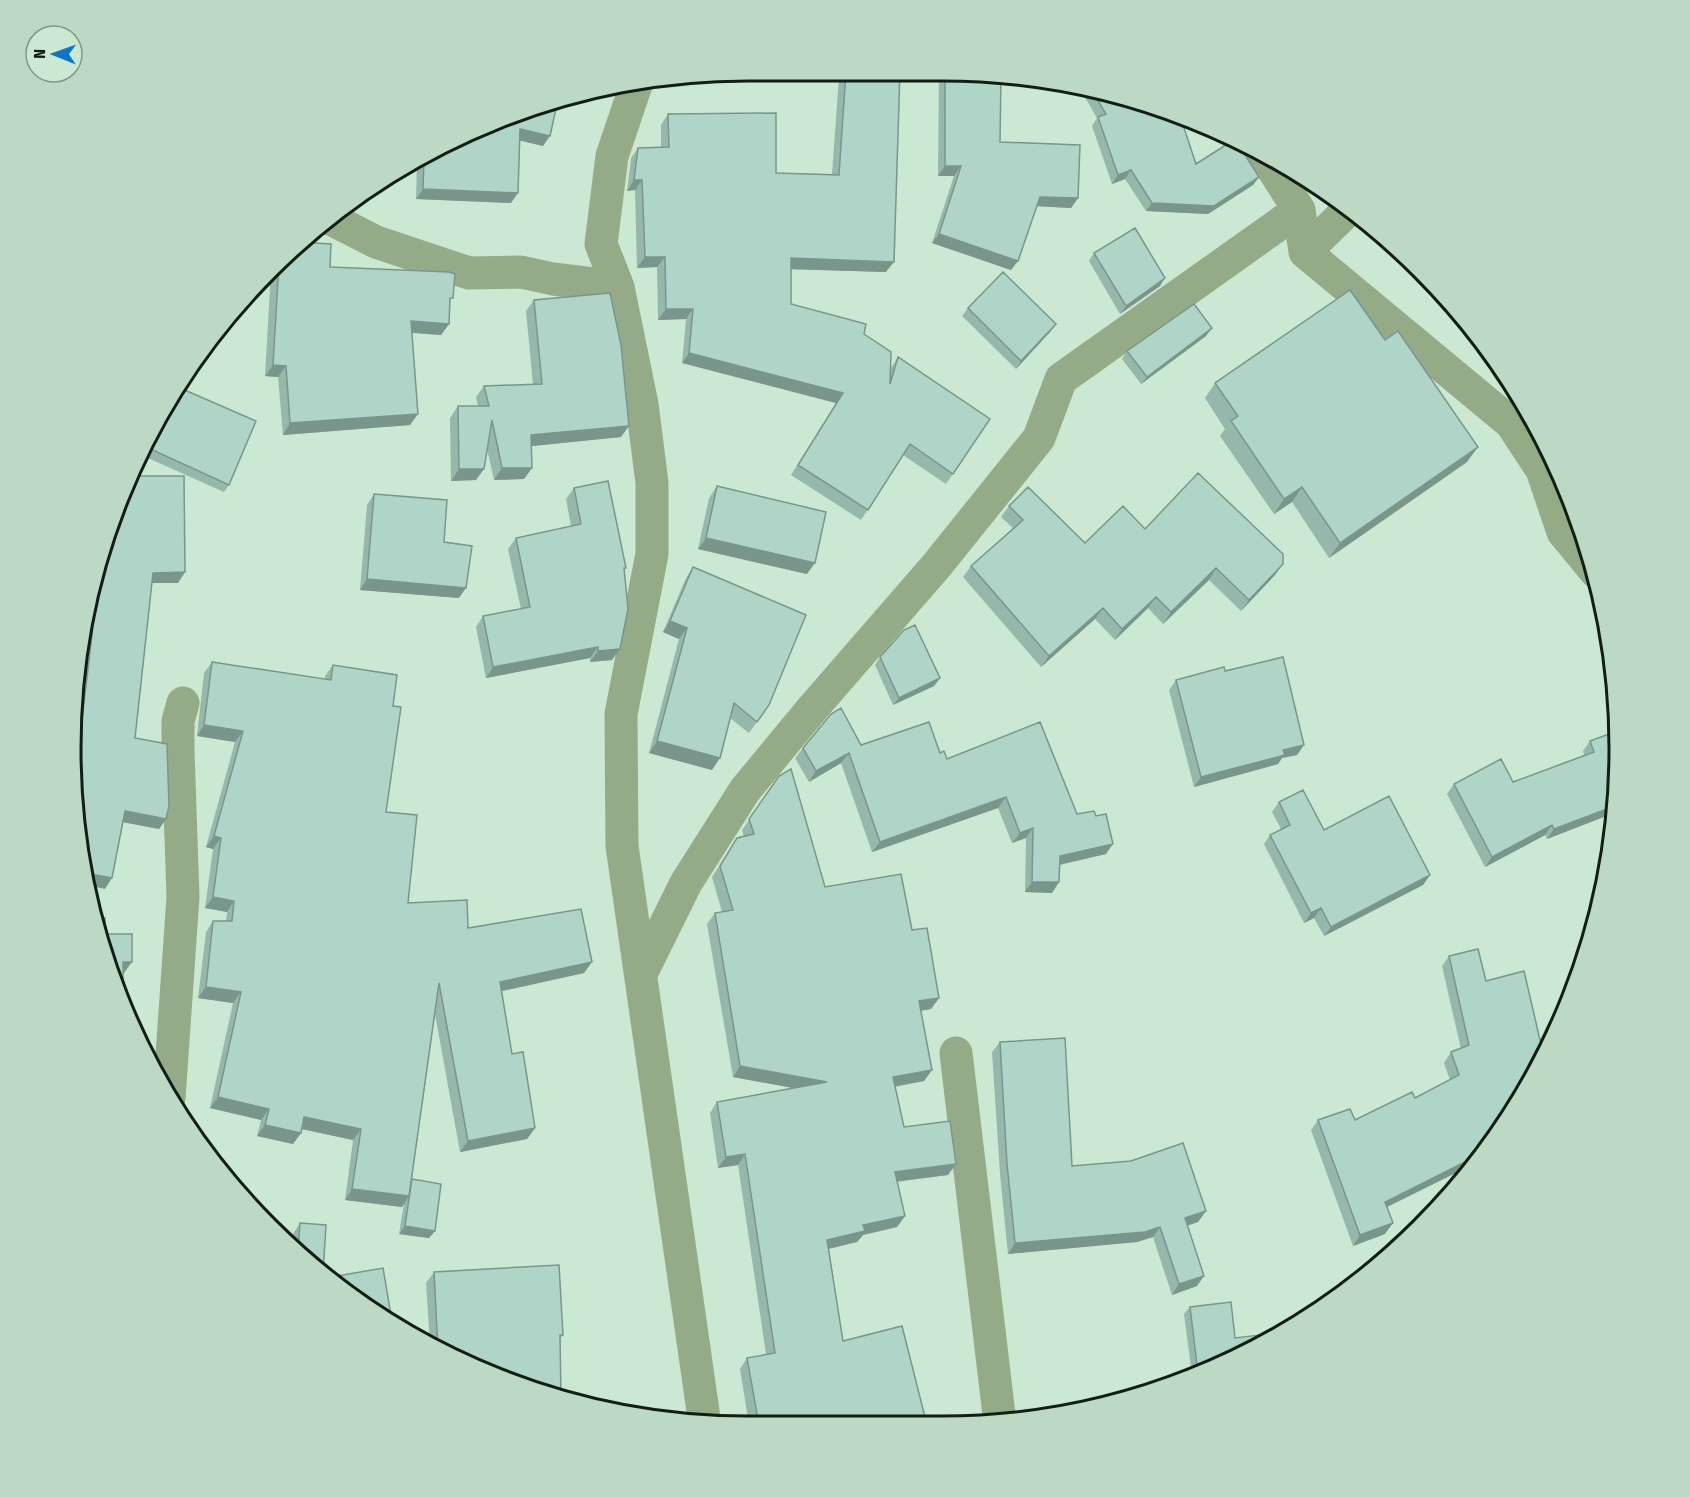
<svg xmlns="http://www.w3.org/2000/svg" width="1690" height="1497" font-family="'Fira Sans Condensed',sans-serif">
  <rect width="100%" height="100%" fill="#cbe9d2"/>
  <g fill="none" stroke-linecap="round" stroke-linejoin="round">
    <!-- minor -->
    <path stroke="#95ab88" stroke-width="33" d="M 636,85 L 612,156 L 601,244 L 618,287 L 642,404 L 652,483 L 652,554 L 621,714 L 622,846 L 705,1425
      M 1262,152 L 1299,210 L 1305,252 L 1511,423 L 1542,470 L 1563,532 L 1596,572
      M 331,219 L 376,242 L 469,273 L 521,272 L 553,279 L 618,287
      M 1305,252 L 1348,210
      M 641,974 L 686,883 L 745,790 L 812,709 L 937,565 L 1039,438 L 1061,379 L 1299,210
      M 956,1053 L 1000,1423
      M 169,1098 L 183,897 L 178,750 L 178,721 L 183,703"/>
  </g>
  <!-- wall -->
  <path fill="#96b7ac" d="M 843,71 L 900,71 L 886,272 L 791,269 L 791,304 L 864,334 L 890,371 L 891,368 L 898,357 L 990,419 L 946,484 L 903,455 L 861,520 L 791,475 L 836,403 L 682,363 L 686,319 L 658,320 L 657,267 L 637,268 L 635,190 L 627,191 L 631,158 L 638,148 L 661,147 L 661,125 L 668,114 L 776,173 L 832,174 L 839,77 Z
    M 939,72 L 986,72 L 1000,142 L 1078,198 L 1071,208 L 1036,206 L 1011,270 L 932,243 L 954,176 L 938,176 Z
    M 1078,85 L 1180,116 L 1196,164 L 1259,177 L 1253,185 L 1208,214 L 1146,211 L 1125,179 L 1112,184 L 1092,126 L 1097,118 Z
    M 558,99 L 543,146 L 520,140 L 511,203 L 416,199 L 417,161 L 448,141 Z
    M 1363,220 L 1388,239 L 1385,243 L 1360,224 Z
    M 298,242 L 330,267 L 450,303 L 449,324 L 441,335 L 412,333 L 410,425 L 283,435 L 278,377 L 265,376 L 271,271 Z
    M 1094,253 L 1160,286 L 1120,314 L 1089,261 Z
    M 534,300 L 621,437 L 531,446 L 532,468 L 524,479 L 494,480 L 487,449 L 476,480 L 451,481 L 450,418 L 458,406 L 478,406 L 476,397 L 484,386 L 533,385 L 526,311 Z
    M 968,308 L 1056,324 L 1050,332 L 1016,369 L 962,316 Z
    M 1206,336 L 1141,384 L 1122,359 L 1127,351 Z
    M 1215,383 L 1467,462 L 1329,558 L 1292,502 L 1274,514 L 1220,436 L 1225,429 L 1205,398 Z
    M 180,388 L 229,485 L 224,492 L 141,455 Z
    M 717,486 L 807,574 L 698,549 L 709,498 Z
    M 574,488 L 626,568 L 624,570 L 612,660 L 590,662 L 590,658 L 486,678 L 476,627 L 483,616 L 521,609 L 508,549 L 516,538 L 571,526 L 566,499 Z
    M 122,489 L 185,572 L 178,583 L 152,583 L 135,738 L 166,819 L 159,829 L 123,822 L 105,889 L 72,792 L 77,713 L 87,628 L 83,628 L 83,617 Z
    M 374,494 L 444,542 L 459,598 L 360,590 L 367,505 Z
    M 1009,506 L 1085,543 L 1145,529 L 1275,575 L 1241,611 L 1209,580 L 1163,624 L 1148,608 L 1115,640 L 1095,619 L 1041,667 L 963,577 L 971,566 L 1013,528 L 1001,517 Z
    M 693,567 L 769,705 L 749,733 L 730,718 L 712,770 L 649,753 L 679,639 L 663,632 L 686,578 Z
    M 880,657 L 940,678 L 934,686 L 893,705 L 875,665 Z
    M 212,662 L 325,679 L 325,676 L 333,665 L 393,706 L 386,812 L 408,903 L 468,928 L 584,973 L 502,991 L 512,1054 L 535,1128 L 527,1139 L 460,1152 L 435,1014 L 412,1179 L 435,1231 L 429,1238 L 399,1234 L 404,1204 L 402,1207 L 345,1200 L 353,1140 L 302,1129 L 301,1133 L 293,1144 L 257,1136 L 261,1120 L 210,1108 L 233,1003 L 198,998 L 206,932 L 213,921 L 226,921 L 227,912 L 205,908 L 213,849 L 206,847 L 235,742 L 197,736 L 204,673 Z
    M 1225,671 L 1304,745 L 1297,755 L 1282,758 L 1278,764 L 1194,787 L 1169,690 L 1176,680 Z
    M 1617,731 L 1614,813 L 1547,839 L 1545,835 L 1485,867 L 1447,794 L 1454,784 L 1513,782 L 1584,755 L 1583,751 L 1590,741 Z
    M 861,745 L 940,753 L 947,759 L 1077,814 L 1106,854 L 1060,865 L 1059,882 L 1052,893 L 1025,892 L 1026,838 L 1012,843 L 998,808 L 872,852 L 841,763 L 809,782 L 795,758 L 803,748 Z
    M 779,776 L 825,887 L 912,930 L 939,998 L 931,1009 L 921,1011 L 932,1070 L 924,1081 L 895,1087 L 904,1127 L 948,1175 L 897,1181 L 905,1216 L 897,1227 L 863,1235 L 857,1242 L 829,1249 L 843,1341 L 927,1425 L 749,1425 L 740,1369 L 747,1358 L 766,1354 L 738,1165 L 718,1168 L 710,1113 L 717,1102 L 793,1088 L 733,1077 L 707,924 L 715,913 L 722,912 L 712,877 L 737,838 L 744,837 L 742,830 Z
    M 1279,802 L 1324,830 L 1430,875 L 1423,885 L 1324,936 L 1314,918 L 1304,923 L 1264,844 L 1270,835 L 1281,829 L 1272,812 Z
    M 1449,956 L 1486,981 L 1524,971 L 1387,1207 L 1385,1234 L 1353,1246 L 1311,1130 L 1318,1120 L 1355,1120 L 1415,1098 L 1450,1080 L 1444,1063 L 1451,1052 L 1461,1049 L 1442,966 Z
    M 1000,1042 L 1072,1166 L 1206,1211 L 1198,1222 L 1187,1225 L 1197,1286 L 1172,1295 L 1153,1237 L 1137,1242 L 1008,1254 L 1000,1174 L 992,1052 Z
    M 300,1223 L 323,1274 L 292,1245 L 293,1234 Z
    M 434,1272 L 563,1335 L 560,1339 L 449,1357 L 430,1345 L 426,1283 Z
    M 1190,1307 L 1235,1338 L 1242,1356 L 1192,1375 L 1184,1314 Z"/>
  <!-- shaded-wall -->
  <path fill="#7a958c" d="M 520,129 L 550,136 L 543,146 L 513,139 Z
    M 945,166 L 961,166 L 954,176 L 938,176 Z
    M 1131,170 L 1125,179 L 1112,184 L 1118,175 Z
    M 1259,177 L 1253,185 L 1208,214 L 1146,211 L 1152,203 Z
    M 634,180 L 642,180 L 635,190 L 627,191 Z
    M 423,189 L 518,193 L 511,203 L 416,199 Z
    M 1040,197 L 1078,198 L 1071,208 L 1033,206 Z
    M 939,234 L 1018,261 L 1011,270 L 932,243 Z
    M 645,257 L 665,257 L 657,267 L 637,268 Z
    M 791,258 L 894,262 L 886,272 L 783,269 Z
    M 1165,278 L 1160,286 L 1120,314 L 1126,306 Z
    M 666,309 L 693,309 L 686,319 L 658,320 Z
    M 411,321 L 449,324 L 441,335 L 403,332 Z
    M 1056,324 L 1050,332 L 1016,369 L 1021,361 Z
    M 1212,328 L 1206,336 L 1141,384 L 1147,377 Z
    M 689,353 L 843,393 L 836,403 L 682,363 Z
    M 273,365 L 286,366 L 278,377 L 265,376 Z
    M 418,414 L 410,425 L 283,435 L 290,423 Z
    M 629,426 L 621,437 L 523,447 L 531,435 Z
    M 1478,447 L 1467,462 L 1329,558 L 1340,543 Z
    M 502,468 L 532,468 L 524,479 L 494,480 Z
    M 459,469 L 484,469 L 476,480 L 451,481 Z
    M 1302,487 L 1292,502 L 1274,514 L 1284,499 Z
    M 706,538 L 815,563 L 807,574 L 698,549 Z
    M 1283,564 L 1275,575 L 1241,611 L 1249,600 Z
    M 1216,568 L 1209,580 L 1163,624 L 1171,612 Z
    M 185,572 L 178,583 L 146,583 L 153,573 Z
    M 367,579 L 466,588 L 459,598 L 360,590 Z
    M 1156,597 L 1148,608 L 1115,640 L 1122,629 Z
    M 1103,608 L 1095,619 L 1041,667 L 1049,656 Z
    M 89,617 L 94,618 L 87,628 L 83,628 Z
    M 670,621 L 687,628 L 679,639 L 663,632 Z
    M 598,647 L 590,658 L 486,678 L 493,667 Z
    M 620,649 L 612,660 L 590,662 L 598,651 Z
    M 940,678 L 934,686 L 893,705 L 899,698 Z
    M 204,725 L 243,731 L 235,742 L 197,736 Z
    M 657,741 L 720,758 L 712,770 L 649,753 Z
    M 1304,745 L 1297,755 L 1282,758 L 1278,764 L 1194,787 L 1201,777 L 1283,750 Z
    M 849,753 L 841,763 L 809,782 L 816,771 Z
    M 1006,797 L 998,808 L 872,852 L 880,842 Z
    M 1615,806 L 1614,813 L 1547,839 L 1554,829 Z
    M 125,811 L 166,819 L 159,829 L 117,821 Z
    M 1552,825 L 1545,835 L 1485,867 L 1492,857 Z
    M 1033,828 L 1026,838 L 1012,843 L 1020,833 Z
    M 214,836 L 221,838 L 213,849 L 206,847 Z
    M 1113,844 L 1106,854 L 1053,866 L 1060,856 Z
    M 85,873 L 112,878 L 105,889 L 87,885 Z
    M 1430,875 L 1423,885 L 1324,936 L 1331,927 Z
    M 1032,882 L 1059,882 L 1052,893 L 1025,892 Z
    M 213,897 L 234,901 L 227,912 L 205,908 Z
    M 1321,908 L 1314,918 L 1304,923 L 1311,913 Z
    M 123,962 L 132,962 L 124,973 L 115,973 Z
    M 592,962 L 584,973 L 493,993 L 500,982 Z
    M 206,987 L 241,992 L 233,1003 L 198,998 Z
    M 939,998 L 931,1009 L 911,1012 L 919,1001 Z
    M 740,1066 L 827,1082 L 820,1093 L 733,1077 Z
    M 932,1070 L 924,1081 L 885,1088 L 893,1077 Z
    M 218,1097 L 269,1109 L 261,1120 L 210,1108 Z
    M 304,1117 L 361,1129 L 353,1140 L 297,1128 Z
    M 265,1125 L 301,1133 L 293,1144 L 257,1136 Z
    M 535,1128 L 527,1139 L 460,1152 L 468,1141 Z
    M 745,1154 L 738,1165 L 718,1168 L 726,1157 Z
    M 1481,1154 L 1474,1164 L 1377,1212 L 1385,1202 Z
    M 956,1164 L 948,1175 L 887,1183 L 895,1172 Z
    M 352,1189 L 409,1196 L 402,1207 L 345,1200 Z
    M 1206,1211 L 1198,1222 L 1178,1229 L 1185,1218 Z
    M 905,1216 L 897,1227 L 863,1235 L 857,1242 L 819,1251 L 827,1240 L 863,1225 Z
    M 1393,1223 L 1385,1234 L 1353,1246 L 1360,1235 Z
    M 405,1226 L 435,1231 L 429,1238 L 399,1234 Z
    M 1160,1227 L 1153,1237 L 1137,1242 L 1008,1254 L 1015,1243 Z
    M 1204,1276 L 1197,1286 L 1172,1295 L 1179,1284 Z"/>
  <!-- building -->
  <path fill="#afd5c8" stroke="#7a958c" stroke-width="1.5" d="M 846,71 L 900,71 L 894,262 L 791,258 L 791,304 L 866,324 L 864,334 L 891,352 L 890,384 L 898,357 L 990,419 L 953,474 L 910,444 L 868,510 L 798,465 L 843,393 L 689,353 L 693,309 L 666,309 L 665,257 L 645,257 L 642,180 L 634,180 L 638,148 L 669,147 L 668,114 L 776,113 L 776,173 L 839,175 Z
    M 945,72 L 986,72 L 1001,74 L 1000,142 L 1080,145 L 1078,198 L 1040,197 L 1018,261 L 939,234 L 961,166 L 945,166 Z
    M 1091,89 L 1180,116 L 1196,164 L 1235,139 L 1259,177 L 1214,206 L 1152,203 L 1131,170 L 1118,175 L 1098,117 L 1106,114 Z
    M 558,99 L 550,136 L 520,129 L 518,193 L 423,189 L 424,157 L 448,141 Z
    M 1135,228 L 1165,278 L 1126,306 L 1094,253 Z
    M 298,242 L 331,244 L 330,267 L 449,272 L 455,274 L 453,298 L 450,298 L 449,324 L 411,321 L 418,414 L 290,423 L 286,366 L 273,365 L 279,263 Z
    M 1003,272 L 1056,324 L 1021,361 L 968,308 Z
    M 1350,290 L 1385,340 L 1398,331 L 1478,447 L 1340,543 L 1302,487 L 1284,499 L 1231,421 L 1238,416 L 1215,383 Z
    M 610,293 L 621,345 L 629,426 L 531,435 L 532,468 L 502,468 L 492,420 L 484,469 L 459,469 L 458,406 L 489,406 L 484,386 L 542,384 L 534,300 Z
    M 1194,304 L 1212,328 L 1147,377 L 1127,351 Z
    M 180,388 L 256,421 L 229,485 L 146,447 Z
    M 1198,473 L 1283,554 L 1283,564 L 1249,600 L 1216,568 L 1171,612 L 1156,597 L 1122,629 L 1103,608 L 1049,656 L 971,566 L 1023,520 L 1009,506 L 1028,487 L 1085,543 L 1123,506 L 1145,529 Z
    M 129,476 L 184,476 L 185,572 L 153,573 L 135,738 L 167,744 L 169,806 L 166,819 L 125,811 L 112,878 L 85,873 L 72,792 L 75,747 L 79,727 L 81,728 L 94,618 L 89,617 L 92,594 L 90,595 L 122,489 Z
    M 608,481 L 626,568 L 624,568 L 628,609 L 620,649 L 598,651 L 598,647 L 493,667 L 483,616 L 530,607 L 516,538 L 581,524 L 574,488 Z
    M 717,486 L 826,512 L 815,563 L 706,538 Z
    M 374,494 L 447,500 L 444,542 L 472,546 L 466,588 L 367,579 Z
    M 693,567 L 806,615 L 769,705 L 757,722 L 734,703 L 720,758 L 657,741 L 687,628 L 670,621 Z
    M 915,625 L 940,678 L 899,698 L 880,657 L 904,630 Z
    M 1283,657 L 1304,745 L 1283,750 L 1285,755 L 1201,777 L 1176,680 L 1224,667 L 1225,671 Z
    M 212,662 L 331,680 L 333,665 L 397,675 L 393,706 L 401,707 L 386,812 L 417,815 L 408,903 L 467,900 L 468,928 L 581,909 L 592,962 L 500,982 L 512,1054 L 523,1052 L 535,1128 L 468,1141 L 439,983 L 409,1196 L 352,1189 L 361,1129 L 304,1117 L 301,1133 L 265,1125 L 269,1109 L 218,1097 L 241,992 L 206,987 L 213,921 L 232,921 L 234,901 L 213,897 L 221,838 L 214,836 L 243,731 L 204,725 Z
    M 841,708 L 861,745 L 929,722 L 940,753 L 944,751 L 947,759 L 1040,722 L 1077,814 L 1094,811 L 1096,816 L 1106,814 L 1113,844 L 1060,856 L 1059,882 L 1032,882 L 1033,828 L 1020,833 L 1006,797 L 880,842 L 849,753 L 816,771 L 803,748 L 831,714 Z
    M 1617,731 L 1615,806 L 1554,829 L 1552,825 L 1492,857 L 1454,784 L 1501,759 L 1513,782 L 1594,752 L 1590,741 Z
    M 791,769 L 825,887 L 901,874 L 912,930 L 927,928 L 939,998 L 919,1001 L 932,1070 L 893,1077 L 904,1127 L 950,1121 L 956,1164 L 895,1172 L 905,1216 L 863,1225 L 865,1231 L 827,1240 L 843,1341 L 902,1326 L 927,1425 L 759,1425 L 747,1358 L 775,1353 L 745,1154 L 726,1157 L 717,1102 L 827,1082 L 740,1066 L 715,913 L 733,910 L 720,866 L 737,838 L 754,834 L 749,819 L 779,776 Z
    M 1303,790 L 1324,830 L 1389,796 L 1430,875 L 1331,927 L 1321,908 L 1311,913 L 1270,835 L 1290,825 L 1279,802 Z
    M 93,918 L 105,918 L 105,934 L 132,934 L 132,962 L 123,962 L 123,990 L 121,990 L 94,924 Z
    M 1478,949 L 1486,981 L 1524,971 L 1540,1040 L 1552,1036 L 1529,1087 L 1481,1154 L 1385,1202 L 1393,1223 L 1360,1235 L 1318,1120 L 1350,1109 L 1355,1120 L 1412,1092 L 1415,1098 L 1459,1075 L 1451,1052 L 1469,1045 L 1449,956 Z
    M 1065,1038 L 1072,1166 L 1131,1161 L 1183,1143 L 1206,1211 L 1185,1218 L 1204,1276 L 1179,1284 L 1160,1227 L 1145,1232 L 1015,1243 L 1007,1164 L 1000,1042 Z
    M 412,1179 L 441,1184 L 435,1231 L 405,1226 Z
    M 300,1223 L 326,1225 L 323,1274 L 298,1251 Z
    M 559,1265 L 563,1335 L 560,1335 L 561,1399 L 449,1357 L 438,1350 L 434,1272 Z
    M 383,1268 L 392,1321 L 335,1286 L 326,1278 Z
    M 1231,1302 L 1235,1338 L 1260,1335 L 1261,1344 L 1242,1356 L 1198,1373 L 1190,1307 Z"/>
  <!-- crop -->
  <path d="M0 0H1690V1497H0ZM748 81H942A667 667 0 0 1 1609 748V749A667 667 0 0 1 942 1416H748A667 667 0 0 1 81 749V748A667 667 0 0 1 748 81Z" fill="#bcd9c3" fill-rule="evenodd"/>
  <path fill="none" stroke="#121d15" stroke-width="3" d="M748 81H942A667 667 0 0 1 1609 748V749A667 667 0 0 1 942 1416H748A667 667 0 0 1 81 749V748A667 667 0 0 1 748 81Z"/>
  <!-- north arrow -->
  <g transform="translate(54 54) rotate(271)"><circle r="28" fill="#cbe9d2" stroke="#819786" stroke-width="1.5"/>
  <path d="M0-4.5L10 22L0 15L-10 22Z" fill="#0f77c2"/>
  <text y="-9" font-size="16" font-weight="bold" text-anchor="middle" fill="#121d15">N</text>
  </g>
</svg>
